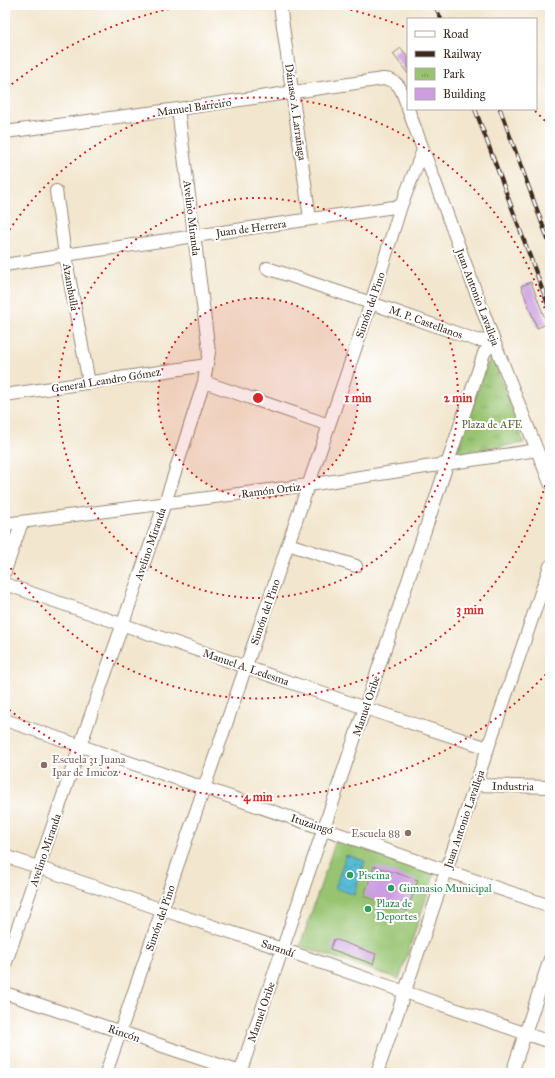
<svg xmlns="http://www.w3.org/2000/svg" width="555" height="1078" font-family="'IM FELL Great Primer',serif">
  <defs>
    <pattern id="park-tufts" width="24" height="20" patternUnits="userSpaceOnUse"><rect width="24" height="20" fill="#98c471"/><path d="M3 7l-1-3M5 7V3M7 7l1-3M15 17l-1-3M17 17v-4M19 17l1-3" fill="none" stroke="#7d9f5c"/></pattern>
    <pattern id="water-waves" width="16" height="10" patternUnits="userSpaceOnUse"><rect width="16" height="10" fill="#59bcd7"/><path d="M0 5q4-4 8 0t8 0" fill="none" stroke="#4b99ae"/></pattern>
  </defs>
  <rect width="100%" height="100%" fill="#fff"/>
  <filter id="ink" filterUnits="userSpaceOnUse"><feTurbulence type="fractalNoise" baseFrequency=".025" numOctaves="2"/><feDisplacementMap in="SourceGraphic" scale="8" xChannelSelector="R" yChannelSelector="G"/><feConvolveMatrix kernelMatrix="1 2 1 2 8 2 1 2 1" color-interpolation-filters="sRGB"/></filter>
  <filter id="wash" filterUnits="userSpaceOnUse"><feTurbulence type="fractalNoise" baseFrequency=".012" numOctaves="4" result="noise"/><feDisplacementMap in="SourceGraphic" scale="16" xChannelSelector="R" yChannelSelector="G"/><feGaussianBlur stdDeviation="0.9" result="paint"/><feColorMatrix in="noise" values="0 0 0 0 0 0 0 0 0 0 0 0 0 0 0 0 0 1.4 0 .05"/><feComposite in="paint" operator="in"/></filter>
  <g filter="url(#wash)">
    <rect width="100%" height="100%" fill="#f2e6ce"/>
    <!-- park -->
    <path fill="url(#park-tufts)" stroke="#6a7748" d="M 489,359 L 494,360 L 524,443 L 460,453 L 457,451 Z"/>
    <!-- pitch -->
    <path fill="#98c471" stroke="#6a7748" d="M 336,840 L 435,872 L 399,979 L 300,946 Z"/>
    <!-- water -->
    <path fill="url(#water-waves)" stroke="#4a737a" d="M 346,855 L 365,861 L 354,895 L 335,888 Z"/>
    <g id="blocks">
      <!-- building -->
      <path fill="#cc9ee1" d="M 401,48 L 408,58 L 408,74 L 393,54 Z
        M 531,282 L 547,324 L 537,328 L 521,286 Z
        M 374,866 L 418,880 L 407,911 L 364,896 Z
        M 334,939 L 376,954 L 373,964 L 330,949 Z"/>
    </g>
  </g>
  <g filter="url(#ink)">
    <use href="#blocks" fill-opacity="0" stroke="#968876" stroke-width="1"/>
    <g fill="none" stroke-linecap="round" stroke-linejoin="round">
      <!-- minor casing -->
      <g stroke="#968876" stroke-width="14">
        <path id="minor" d="M 280,5 L 310,219
          M 408,109 L 494,341 L 550,483
          M 5,132 L 178,109 L 383,79 C 401,79 403,95 408,108
          M 56,191 L 65,255 L 89,383
          M 5,265 L 65,255 L 401,206
          M 267,268 L 371,303 L 476,340 L 494,341
          M 204,382 L 329,425
          M 5,395 L 207,365
          M 5,524 L 308,485 L 537,450
          M 288,544 L 356,566
          M 5,571 L 22,522
          M 5,584 L 365,708 L 488,748
          M 5,720 C 187,782 369,843 550,906
          M 476,785 L 550,787
          M 5,856 L 163,910 L 282,949 L 405,992 L 550,1042
          M 5,965 L 80,746 L 165,503 L 204,382 L 209,352 L 178,109
          M 5,993 L 243,1073
          M 106,1073 L 371,303 L 401,206 L 423,150
          M 240,1073 C 322,833 405,594 484,353 L 494,341
          M 377,1073 L 550,566
          M 512,1073 L 550,959"/>
      </g>
      <!-- minor -->
      <use href="#minor" stroke="#fff" stroke-width="12"/>
      <!-- rail casing -->
      <g stroke="#3b2a1e" stroke-width="4">
        <path id="rail" d="M 435,5 L 441,19
          M 475,109 L 550,310
          M 500,109 L 550,245"/>
      </g>
      <!-- rail -->
      <use href="#rail" stroke="#fff" stroke-width="2.5" stroke-dasharray="8" stroke-linecap="butt"/>
    </g>
  </g>
  <!-- distance rings -->
  <circle cx="258" cy="398" r="100" fill="#d62828" fill-opacity=".12"/>
  <g fill="none" stroke="#d62828" stroke-width="2" stroke-dasharray="2 4">
    <circle cx="258" cy="398" r="100"/>
    <circle cx="258" cy="398" r="200"/>
    <path d="M550 468A300 300 0 0 1 6 561M6 235A300 300 0 0 1 550 328"/>
    <path d="M550 670A399 399 0 0 1 7 708M7 88A399 399 0 0 1 189 5M327 5A399 399 0 0 1 407 28M535 111A399 399 0 0 1 550 126"/>
  </g>
  <!-- markers -->
  <g fill="#8d6e63" stroke="#fff" stroke-width="1.5">
    <circle cx="44" cy="765" r="4"/>
    <circle cx="408" cy="833" r="4"/>
  </g>
  <g fill="#2e9e5b" stroke="#fff" stroke-width="1.5">
    <circle cx="350" cy="875" r="4"/>
    <circle cx="391" cy="888" r="4"/>
    <circle cx="368" cy="909" r="4"/>
  </g>
  <g text-anchor="middle" stroke-width="4" stroke-linejoin="round" paint-order="stroke">
    <!-- street labels -->
    <g font-size="11" fill="#3b2a1e" stroke="#fff">
      <text transform="translate(194 107) rotate(-8)" y="4">Manuel Barreiro</text>
      <text transform="translate(296 112) rotate(82)" y="4">Dámaso A. Larrañaga</text>
      <text transform="translate(192 218) rotate(83)" y="4">Avelino Miranda</text>
      <text transform="translate(251 228) rotate(-8)" y="4">Juan de Herrera</text>
      <text transform="translate(71 287) rotate(80)" y="4">Azambulla</text>
      <text transform="translate(478 297) rotate(69)" y="4">Juan Antonio Lavalleja</text>
      <text transform="translate(370 305) rotate(-71)" y="4">Simón del Pino</text>
      <text transform="translate(426 322) rotate(20)" y="4">M. P. Castellanos</text>
      <text transform="translate(106 380) rotate(-9)" y="4">General Leandro Gómez</text>
      <text transform="translate(271 490) rotate(-7)" y="4">Ramón Ortiz</text>
      <text transform="translate(150 544) rotate(-71)" y="4">Avelino Miranda</text>
      <text transform="translate(265 612) rotate(-71)" y="4">Simón del Pino</text>
      <text transform="translate(246 667) rotate(19)" y="4">Manuel A. Ledesma</text>
      <text transform="translate(366 706) rotate(-71)" y="4">Manuel Oribe</text>
      <text transform="translate(513 786) rotate(1)" y="4">Industria</text>
      <text transform="translate(464 819) rotate(-71)" y="4">Juan Antonio Lavalleja</text>
      <text transform="translate(312 824) rotate(18)" y="4">Ituzaingó</text>
      <text transform="translate(45 850) rotate(-71)" y="4">Avelino Miranda</text>
      <text transform="translate(160 918) rotate(-71)" y="4">Simón del Pino</text>
      <text transform="translate(278 948) rotate(19)" y="4">Sarandí</text>
      <text transform="translate(261 1012) rotate(-71)" y="4">Manuel Oribe</text>
      <text transform="translate(124 1033) rotate(19)" y="4">Rincón</text>
    </g>
    <!-- park labels -->
    <g font-size="11" fill="#5c603b" stroke="#fff">
      <text x="492" y="428">Plaza de AFE</text>
    </g>
    <!-- education labels -->
    <g font-size="11" fill="#785e54" stroke="#fff" text-anchor="start">
      <text x="52" y="763">Escuela 31 Juana<tspan x="52" dy="13">Ipar de Imicoz</tspan></text>
      <text x="400" y="837" text-anchor="end">Escuela 88</text>
    </g>
    <!-- leisure labels -->
    <g font-size="11" fill="#27864d" stroke="#fff" text-anchor="start">
      <text x="358" y="879">Piscina</text>
      <text x="399" y="892">Gimnasio Municipal</text>
      <text x="376" y="907">Plaza de<tspan x="376" dy="13">Deportes</tspan></text>
    </g>
  </g>
  <circle cx="258" cy="398" r="6" fill="#d62828" stroke="#fff" stroke-width="2"/>
  <g font-size="12" text-anchor="middle" font-weight="bold" fill="#d62828" stroke="#fff" stroke-width="4" stroke-linejoin="round" paint-order="stroke">
    <text x="358" y="402">1 min</text>
    <text x="458" y="402">2 min</text>
    <text x="470" y="614">3 min</text>
    <text x="258" y="801">4 min</text>
  </g>
  <!-- margin -->
  <rect width="555" height="1078" fill="none" stroke="#fff" stroke-width="20"/>
  <!-- legend -->
  <rect x="407" y="18" width="130" height="92" fill="#ffffff" stroke="#b1aaa5"/>
  <rect x="415" y="31" width="20" height="6" fill="#ffffff" stroke="#b1aaa5"/>
  <text x="443" y="38" font-size="12" fill="#3b2a1e">Road</text>
  <rect x="415" y="51" width="20" height="6" fill="#3b2a1e" stroke="#b1aaa5"/>
  <text x="443" y="58" font-size="12" fill="#3b2a1e">Railway</text>
  <rect x="415" y="68" width="20" height="12" fill="url(#park-tufts)" stroke="#b1aaa5"/>
  <text x="443" y="78" font-size="12" fill="#3b2a1e">Park</text>
  <rect x="415" y="88" width="20" height="12" fill="#cc9ee1" stroke="#b1aaa5"/>
  <text x="443" y="98" font-size="12" fill="#3b2a1e">Building</text>
</svg>
